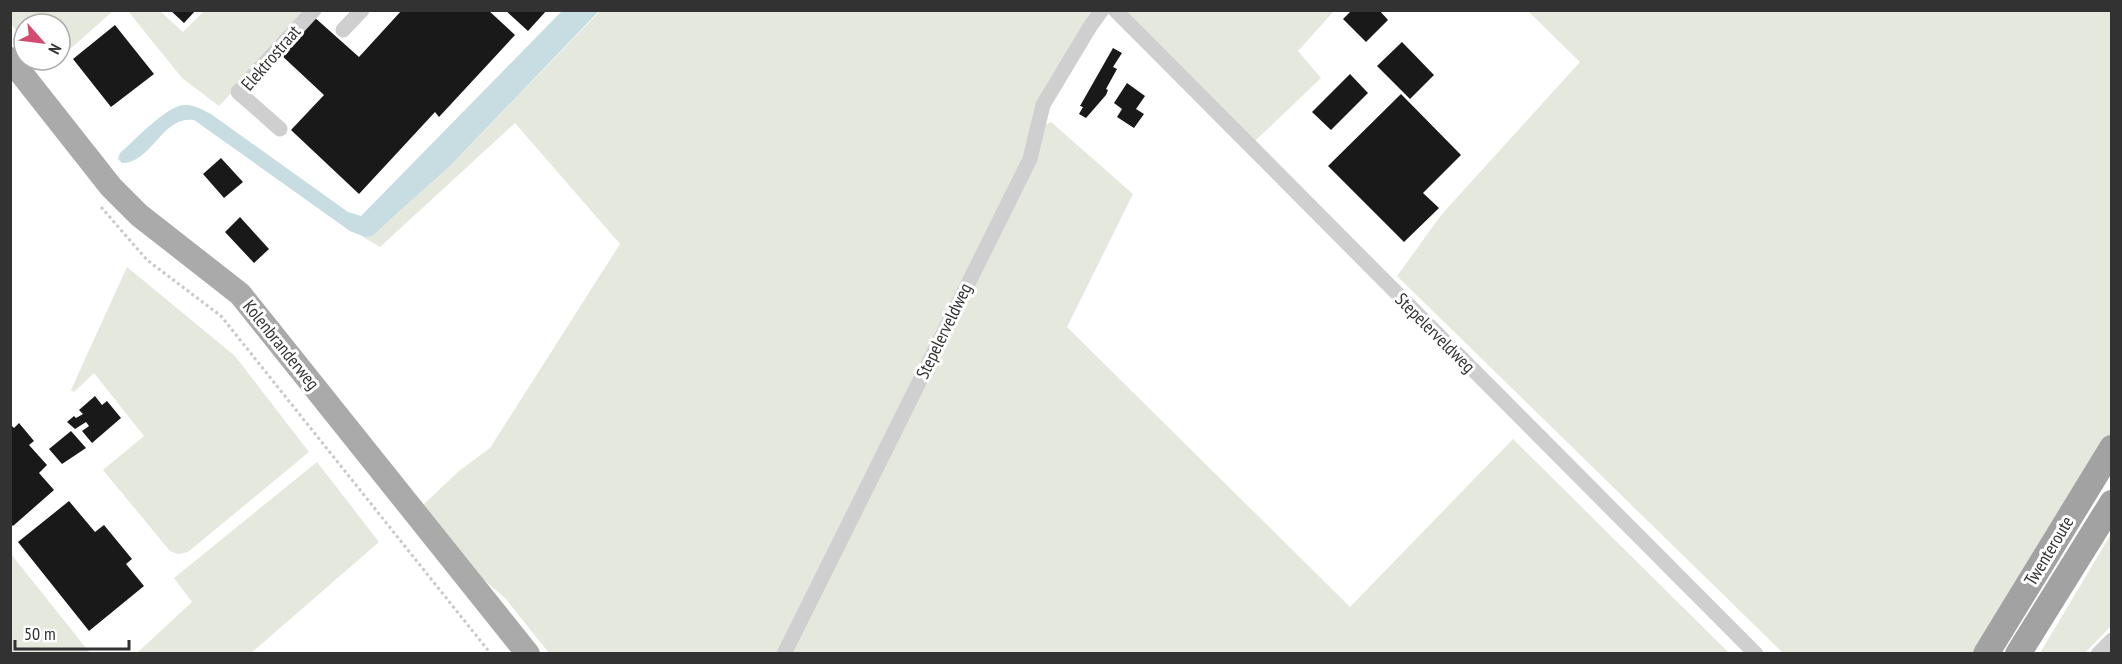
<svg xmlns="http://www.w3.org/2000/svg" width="2122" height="664" font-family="'PT Sans Narrow',sans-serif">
  <rect width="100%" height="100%" fill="#fff"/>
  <!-- green -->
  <path fill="#e4e8dd" d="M 10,11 L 11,10 L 113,11 L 60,58 L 60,24 L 24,24 L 24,41 L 11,24 Z
    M 128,11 L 160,11 L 183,32 L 204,11 L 308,11 L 219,106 L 182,78 Z
    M 600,11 L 1091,11 L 1044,91 L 1028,146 L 779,653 L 549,653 L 505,598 L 470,568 L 423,505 L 459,471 L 490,448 L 620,244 L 515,123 L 380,247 L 363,237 L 389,221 L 450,166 Z
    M 1125,11 L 1334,11 L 1298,51 L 1321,78 L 1255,141 Z
    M 1528,11 L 2111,11 L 2111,435 L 1977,653 L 1783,653 L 1397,276 L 1442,214 L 1580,62 Z
    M 1051,122 L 1133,194 L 1067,327 L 1350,607 L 1513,439 L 1729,653 L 790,654 L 1045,125 Z
    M 127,267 L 235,356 L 309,452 L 188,552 L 178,554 L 170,551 L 103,470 L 144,436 L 94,373 L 74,392 L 71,390 Z
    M 317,462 L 379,542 L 251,653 L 137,653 L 192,602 L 174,578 Z
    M 2111,534 L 2111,626 L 2085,653 L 2040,653 Z
    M 11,554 L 90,653 L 11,653 Z"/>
  <!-- water -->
  <path fill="#c7dde2" d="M 562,11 L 599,11 L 450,166 L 372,236 L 365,237 L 350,231 L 194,120 C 162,115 152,163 122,163 L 118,159 L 120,153 C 134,141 166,106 184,105 C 194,104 203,110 211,114 L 348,212 L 361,216 Z"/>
  <!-- building -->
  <path fill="#191919" d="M 170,10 L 196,10 L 184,23 Z
    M 402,10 L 488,10 L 515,35 L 439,117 L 435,112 L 359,194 L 291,130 L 324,95 L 279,53 L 313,16 L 359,57 Z
    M 505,10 L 547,10 L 528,31 Z
    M 1352,10 L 1379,10 L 1388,20 L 1366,42 L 1343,19 Z
    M 115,25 L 154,74 L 111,107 L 73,59 Z
    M 1402,42 L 1434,75 L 1410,99 L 1377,66 Z
    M 1113,48 L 1122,53 L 1113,67 L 1117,69 L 1106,89 L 1108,90 L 1106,95 L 1086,118 L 1079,114 L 1083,107 L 1080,106 Z
    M 1350,74 L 1368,93 L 1331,130 L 1312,112 Z
    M 1127,83 L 1145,96 L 1136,109 L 1144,114 L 1134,128 L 1117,117 L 1122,109 L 1114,103 Z
    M 1401,94 L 1461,155 L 1423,193 L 1439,208 L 1404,242 L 1328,166 Z
    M 221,158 L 243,182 L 224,198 L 203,174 Z
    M 240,217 L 269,249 L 254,263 L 225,232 Z
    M 95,396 L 102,405 L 107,401 L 121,418 L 92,443 L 82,431 L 89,426 L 86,422 L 75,429 L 67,422 L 74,416 L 76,418 L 83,414 L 79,410 Z
    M 19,423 L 34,441 L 29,445 L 47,465 L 39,473 L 54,490 L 13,526 L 10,523 L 10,424 L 14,428 Z
    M 71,431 L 86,448 L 62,464 L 49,449 Z
    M 69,501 L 95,532 L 104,525 L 132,559 L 126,564 L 144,586 L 89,631 L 18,542 Z"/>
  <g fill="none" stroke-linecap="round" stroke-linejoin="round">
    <!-- path -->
    <path stroke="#c9c9c9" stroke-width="3" stroke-dasharray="3 3" stroke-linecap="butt" d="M 101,207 L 147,260 L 221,316 L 491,654"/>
    <!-- minor -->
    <path stroke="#cfcfcf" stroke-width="15" d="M 1115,10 L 1756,654
      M 343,30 L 362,10
      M 280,129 L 238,92 L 314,10
      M 784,654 L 1030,159 L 1043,105 L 1091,25 L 1102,10
      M 2098,654 L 2112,640"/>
    <!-- primary -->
    <path stroke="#aaa" stroke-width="24" d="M 10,59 L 111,187 L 139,215 L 240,294 L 528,654"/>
    <!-- trunk -->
    <path stroke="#a2a2a2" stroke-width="26" d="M 1986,654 L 2112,448
      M 2018,654 L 2112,503"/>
  </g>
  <g text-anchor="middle" stroke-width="6" stroke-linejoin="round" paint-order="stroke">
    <!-- street labels -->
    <g font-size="18" fill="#323232" stroke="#fff">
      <text transform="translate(271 58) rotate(-49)" y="6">Elektrostraat</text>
      <text transform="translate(944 331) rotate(-64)" y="6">Stepelerveldweg</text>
      <text transform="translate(1435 333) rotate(45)" y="6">Stepelerveldweg</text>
      <text transform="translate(281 345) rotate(51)" y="6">Kolenbranderweg</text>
      <text transform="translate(2049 551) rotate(-59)" y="6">Twenteroute</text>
    </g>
  </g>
  <!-- border -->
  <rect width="2122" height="664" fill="none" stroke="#323232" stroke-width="24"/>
  <!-- north arrow -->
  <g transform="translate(42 42) rotate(118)"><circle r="28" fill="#ffffff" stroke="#adadad" stroke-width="1.5"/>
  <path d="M0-4.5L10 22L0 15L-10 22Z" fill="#d14c6f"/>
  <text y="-9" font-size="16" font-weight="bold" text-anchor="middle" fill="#323232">N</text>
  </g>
  <!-- scale -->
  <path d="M15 640v9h114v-9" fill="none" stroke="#323232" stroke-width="3"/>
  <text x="24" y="640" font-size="18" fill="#323232" stroke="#ffffff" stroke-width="4.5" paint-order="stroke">50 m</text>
</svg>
